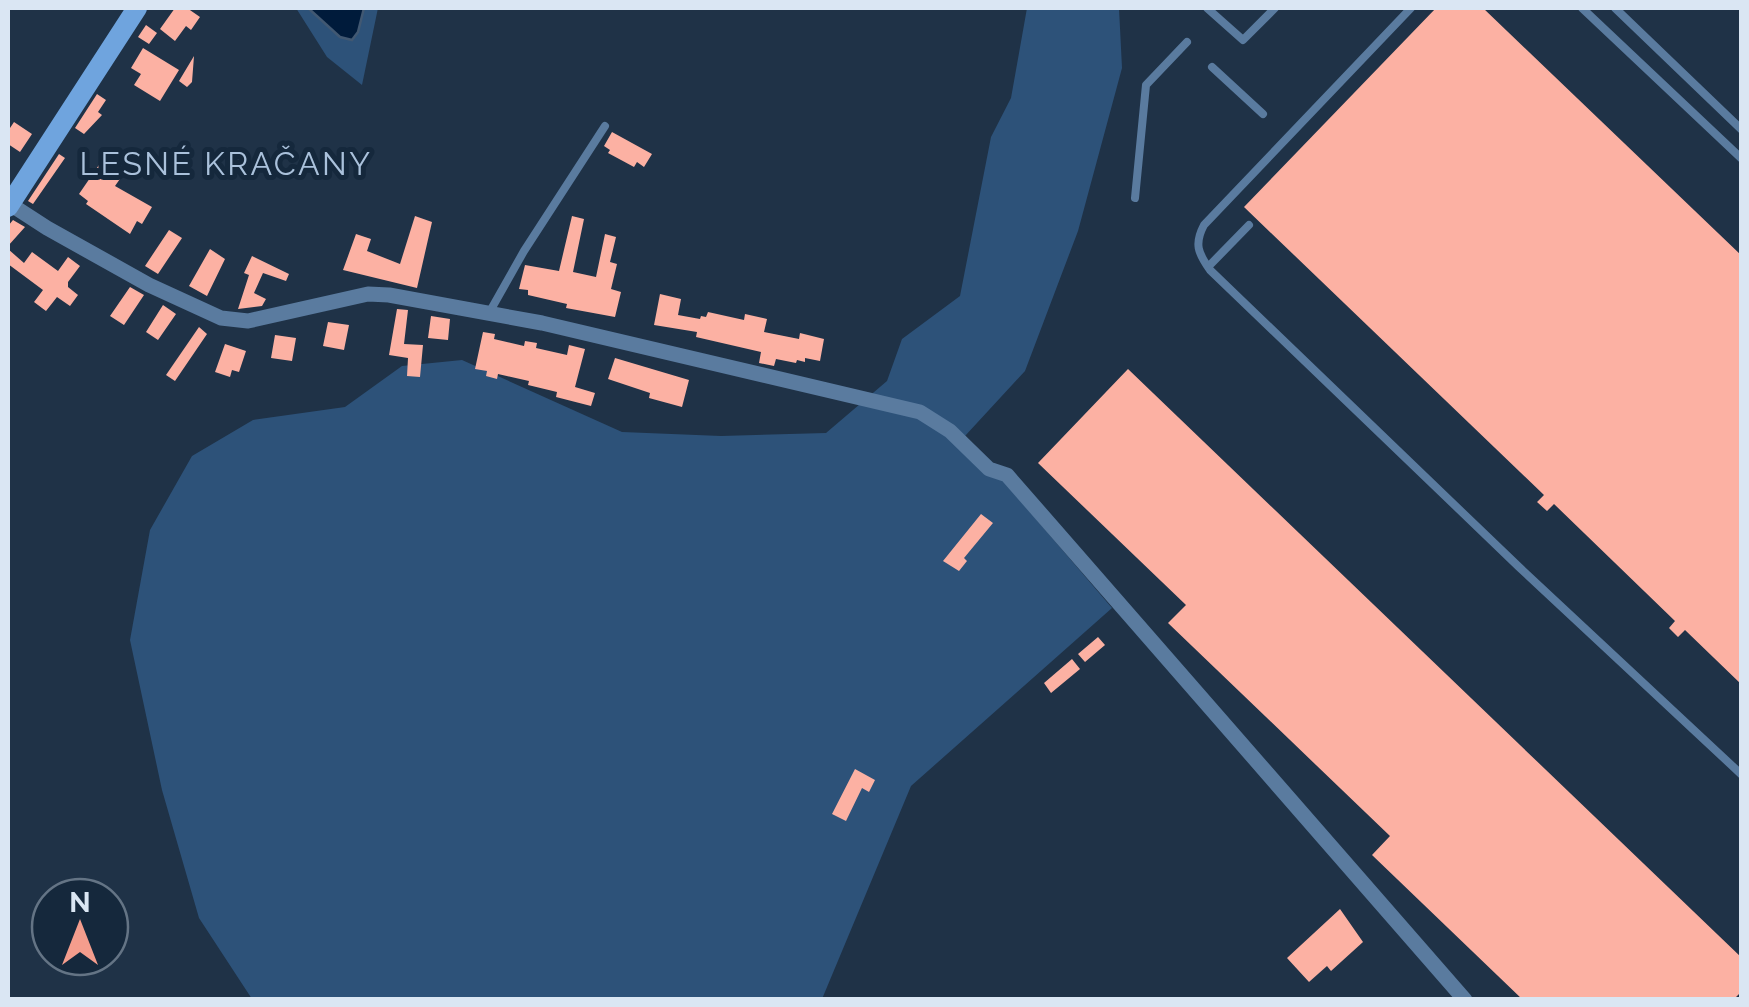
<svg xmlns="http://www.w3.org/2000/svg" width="1749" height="1007" font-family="Raleway,sans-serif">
  <rect width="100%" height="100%" fill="#1f3247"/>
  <!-- green -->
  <path fill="#2d5279" d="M 296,8 L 378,8 L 362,85 L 327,57 Z
    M 1027,8 L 1119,8 L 1122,68 L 1078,231 L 1025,371 L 965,436 L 1112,608 L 911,786 L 822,999 L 252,999 L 199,918 L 162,790 L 130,640 L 150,530 L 192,456 L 253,420 L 345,407 L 402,366 L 462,360 L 622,432 L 721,436 L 826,433 L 887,381 L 902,339 L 960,296 L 991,137 L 1011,98 Z"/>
  <!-- water -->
  <path fill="#001b3b" stroke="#415872" stroke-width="2.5" d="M 308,8 L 364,8 L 358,32 L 352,40 L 340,37 Z"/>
  <!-- building -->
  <path fill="#fcb1a3" d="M 175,8 L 187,8 L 200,17 L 191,30 L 186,26 L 175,41 L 160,29 Z
    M 1436,8 L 1483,8 L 1742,256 L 1742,685 L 1685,630 L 1678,637 L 1669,628 L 1675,621 L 1554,504 L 1547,511 L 1537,502 L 1544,495 L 1244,207 Z
    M 146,25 L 157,33 L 149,44 L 138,37 Z
    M 143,48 L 179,70 L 160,101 L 134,85 L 141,74 L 131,68 Z
    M 194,56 L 192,82 L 187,87 L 179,81 Z
    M 97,94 L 106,100 L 98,112 L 102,115 L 84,134 L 75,128 Z
    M 14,122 L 32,134 L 20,152 L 8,144 L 8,131 Z
    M 612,132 L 652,154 L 644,167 L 637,162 L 634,167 L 608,153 L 610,150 L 604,146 Z
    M 59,154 L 65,158 L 33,204 L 28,201 Z
    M 101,162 L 122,176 L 115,186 L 152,207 L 142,224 L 137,221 L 130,234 L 86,204 L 88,201 L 79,194 Z
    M 415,216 L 432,222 L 417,288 L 343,270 L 356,234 L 371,239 L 367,251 L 400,264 Z
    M 572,216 L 584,219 L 573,272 L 596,277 L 605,234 L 616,237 L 610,262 L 617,264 L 611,289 L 621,292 L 615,317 L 566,308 L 567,304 L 528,295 L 528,290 L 519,289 L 525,265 L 559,271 Z
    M 13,220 L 25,227 L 8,246 L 8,226 Z
    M 169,230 L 182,238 L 158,274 L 145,266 Z
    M 8,249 L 24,263 L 32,252 L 58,271 L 68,257 L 80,266 L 68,282 L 68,287 L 78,295 L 70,306 L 57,297 L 46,311 L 34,302 L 43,290 L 8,264 Z
    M 210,249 L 225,259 L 207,296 L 189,286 Z
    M 252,256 L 289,274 L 286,281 L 263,273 L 254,293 L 266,299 L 262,306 L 238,309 L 249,275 L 244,273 Z
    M 130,287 L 144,295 L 124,325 L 110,316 Z
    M 660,294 L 681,299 L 678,315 L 700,319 L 701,316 L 706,317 L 708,312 L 744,320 L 745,314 L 767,319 L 764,332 L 799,339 L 800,333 L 824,339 L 820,361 L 805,358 L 805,362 L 797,360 L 796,363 L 776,359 L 774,366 L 759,363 L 761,352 L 696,337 L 697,332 L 654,325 Z
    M 163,305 L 176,314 L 158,340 L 146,332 Z
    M 397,309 L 408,310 L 404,344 L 423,345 L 420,377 L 407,376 L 408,358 L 389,355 Z
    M 431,316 L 450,319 L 448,340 L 428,338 Z
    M 328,322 L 349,325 L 344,350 L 323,346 Z
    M 199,327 L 207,334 L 175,381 L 166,375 Z
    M 483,332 L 495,334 L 494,339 L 524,346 L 525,341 L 537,343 L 536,348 L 567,355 L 569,345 L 585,349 L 575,387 L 595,393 L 591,406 L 556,397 L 557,392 L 528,385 L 529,381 L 498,374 L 497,379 L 486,376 L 487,371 L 475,369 Z
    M 275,335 L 296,338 L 292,361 L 271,358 Z
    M 225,344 L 246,351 L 239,372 L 232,370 L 230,377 L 215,372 Z
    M 615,358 L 689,380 L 682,407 L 649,398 L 650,393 L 608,379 Z
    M 1128,369 L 1742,958 L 1742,991 L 1733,1000 L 1523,1000 L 1372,855 L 1390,836 L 1168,623 L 1186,605 L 1038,463 Z
    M 981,514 L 993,523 L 964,558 L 967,561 L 959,571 L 943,561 Z
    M 1098,637 L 1105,645 L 1085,662 L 1078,654 Z
    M 1072,659 L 1080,669 L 1051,693 L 1044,683 Z
    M 855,769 L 875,780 L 869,792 L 862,788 L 846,821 L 832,814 Z
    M 1340,909 L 1363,942 L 1331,971 L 1327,966 L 1309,982 L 1287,958 Z"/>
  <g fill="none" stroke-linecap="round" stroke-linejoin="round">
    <!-- lane -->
    <path stroke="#5a7b9f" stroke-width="8" d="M 1207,8 L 1243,40 L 1275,8
      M 1411,8 L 1204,225 C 1194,244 1198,253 1210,270 L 1519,567 L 1742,775
      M 1582,8 L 1742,159
      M 1615,8 L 1742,130
      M 1212,67 L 1263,114
      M 1135,198 L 1146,85 L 1187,42
      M 1208,267 L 1249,225
      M 489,313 L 524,251 L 605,126"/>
    <!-- street -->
    <path stroke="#5a7b9f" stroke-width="15" d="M 10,204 L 47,228 L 149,285 L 221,318 L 248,321 L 368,294 L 389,295 L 542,323 L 920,412 L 950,431 L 989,469 L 1007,475 L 1465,1000"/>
    <!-- secondary -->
    <path stroke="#6fa4de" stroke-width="20" d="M 8,207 L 137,8"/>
  </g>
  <g text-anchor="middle" stroke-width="10" stroke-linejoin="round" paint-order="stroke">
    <!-- quarter labels -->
    <g font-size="32" letter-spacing="2.5" fill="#aac1db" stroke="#15283c">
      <text x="226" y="175">LESNÉ KRAČANY</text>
    </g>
  </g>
  <!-- border -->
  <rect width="1749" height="1007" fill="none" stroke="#dae6f3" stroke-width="20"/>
  <!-- north arrow -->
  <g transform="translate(80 927)"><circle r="48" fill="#15283c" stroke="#647485" stroke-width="2.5"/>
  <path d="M0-8L18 38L0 25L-18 38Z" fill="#f49d8d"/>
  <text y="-15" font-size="28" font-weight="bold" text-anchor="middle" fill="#dae6f3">N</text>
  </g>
</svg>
